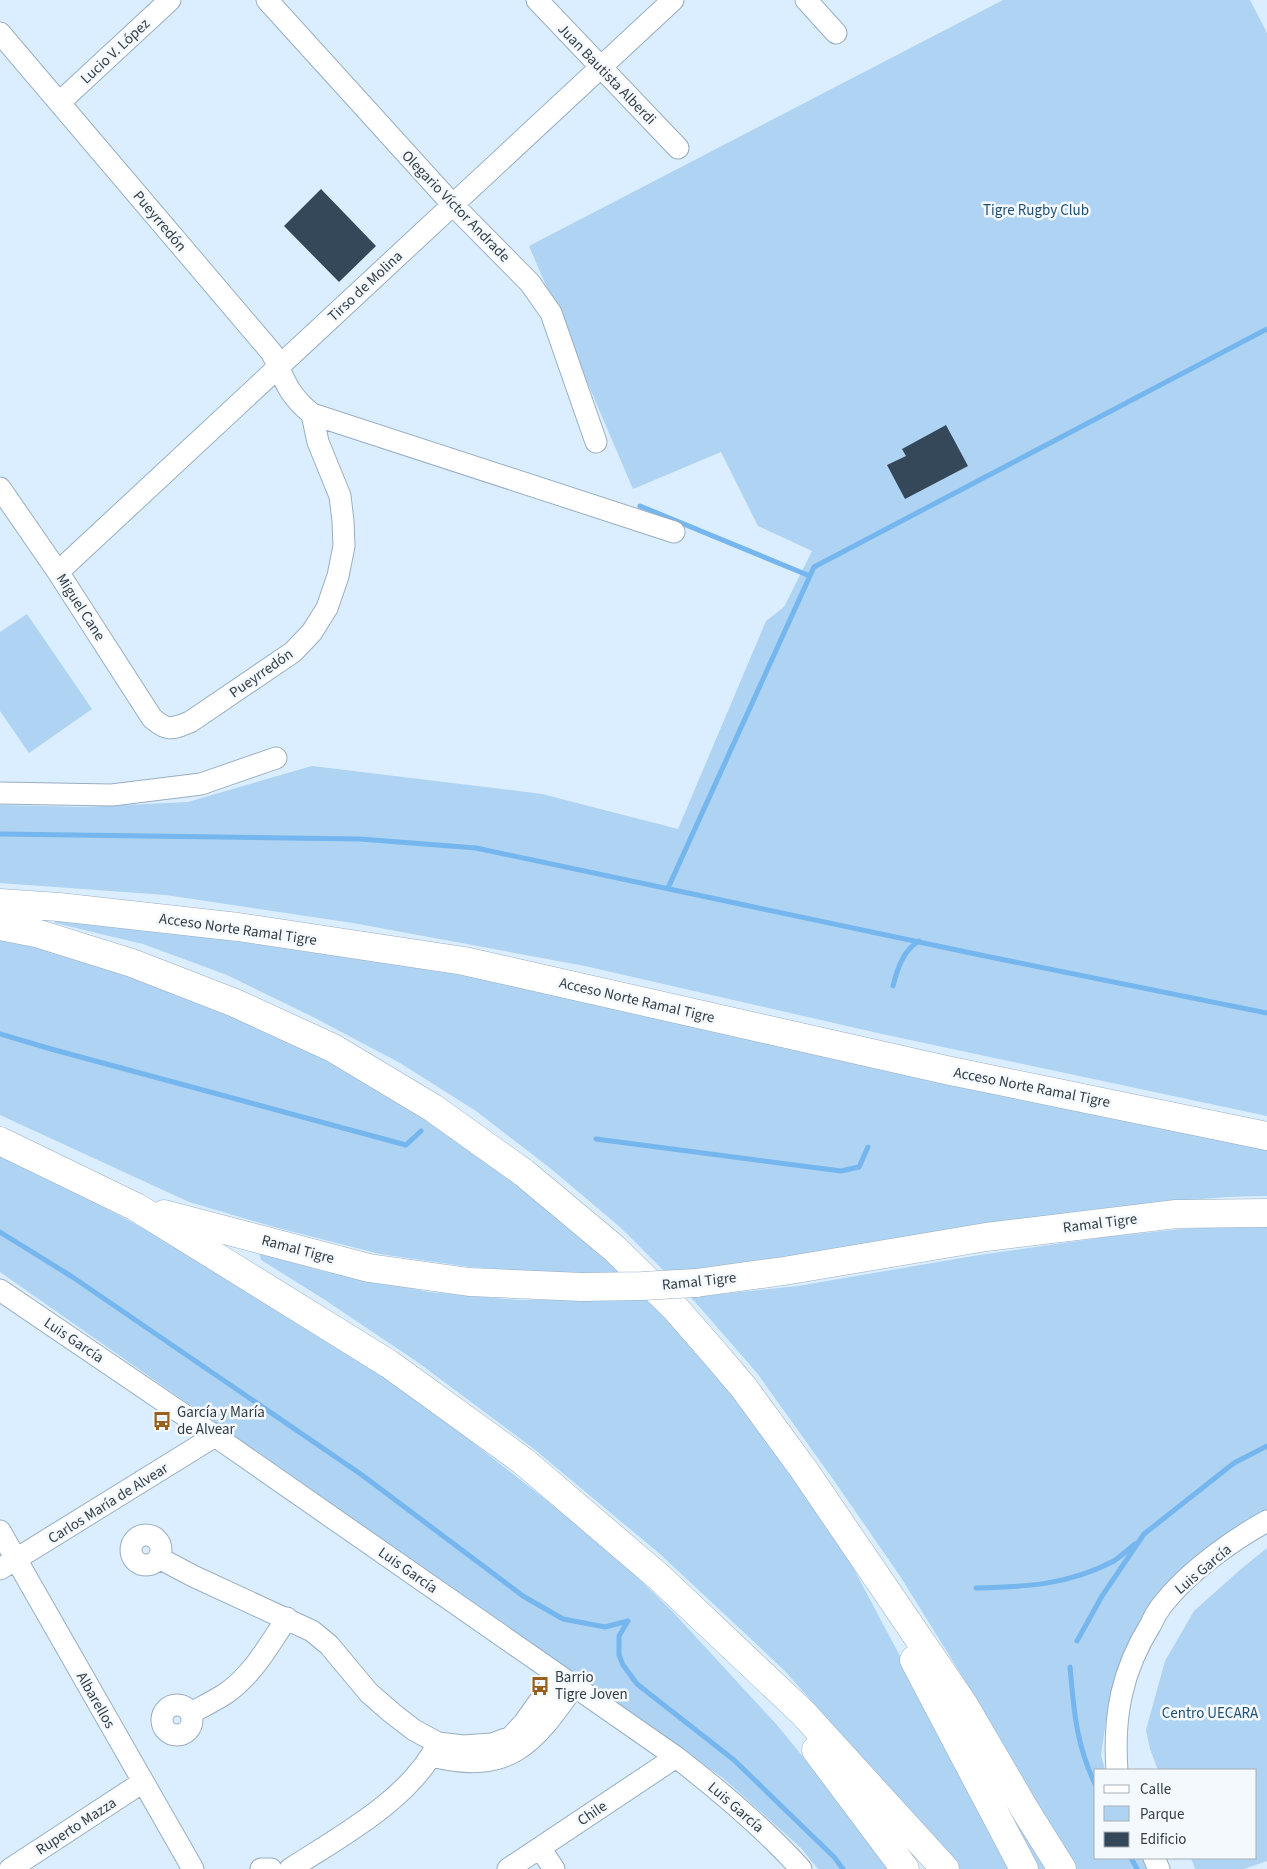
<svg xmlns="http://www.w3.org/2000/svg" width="1267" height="1869" font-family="'Source Sans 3',sans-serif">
  <rect width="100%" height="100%" fill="#dbeeff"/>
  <!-- green -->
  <path fill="#aed3f3" d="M 1003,0 L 1250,0 L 1267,33 L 1267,1116 L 882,1034 L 585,966 L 353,923 L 166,895 L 0,883 L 0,805 L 84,807 L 188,802 L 312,766 L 542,794 L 678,829 L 766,621 L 784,607 L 812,551 L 758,526 L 721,452 L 633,489 L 529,246 Z
    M 27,614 L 92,709 L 29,753 L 0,711 L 0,632 Z
    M 55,918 L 311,949 L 552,990 L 1267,1144 L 1267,1196 C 1223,1196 1179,1201 1135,1205 C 985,1220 837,1254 687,1271 L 711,1295 L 798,1286 L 973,1256 L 1106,1237 L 1182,1229 L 1267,1225 L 1267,1510 L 1249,1520 L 1125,1650 L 1108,1707 L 1101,1755 L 1105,1770 L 1096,1770 L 1096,1858 L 1144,1858 L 1149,1869 L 1072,1869 L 959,1671 L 900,1576 L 835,1482 L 757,1373 L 696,1303 L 620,1227 L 550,1168 L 476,1111 L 400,1063 L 315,1018 L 227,975 L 143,944 L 55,923 Z
    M 0,938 L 48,947 L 126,971 L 304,1045 L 418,1109 L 496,1163 L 658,1300 L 748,1408 L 849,1560 L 1013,1869 L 960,1869 L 785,1671 L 660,1554 L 534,1449 L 416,1361 L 322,1298 L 261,1260 L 259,1253 L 323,1271 L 429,1292 L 519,1300 L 590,1299 L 578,1275 L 470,1267 L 380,1254 L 274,1227 L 189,1202 L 0,1115 Z
    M 0,1155 L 38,1172 L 152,1233 L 297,1319 L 413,1396 L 605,1546 L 672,1611 L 777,1725 L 895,1869 L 818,1869 L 801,1848 L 723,1778 L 0,1272 Z
    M 1267,1548 L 1267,1861 L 1244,1869 L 1195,1869 L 1191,1858 L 1256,1858 L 1256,1770 L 1158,1770 L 1150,1749 L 1146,1730 L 1165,1661 L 1194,1611 L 1241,1569 Z
    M 1006,1802 L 1055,1869 L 1035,1869 L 1008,1818 Z"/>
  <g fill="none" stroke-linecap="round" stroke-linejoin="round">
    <!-- stream -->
    <path stroke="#74b6ed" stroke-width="5" d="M 640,506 L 810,576
      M 0,834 L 360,839 L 476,848 L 985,956 L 1267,1013
      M 668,888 L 814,567 L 1267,329
      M 893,986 C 897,970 903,950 919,941
      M 0,1034 L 51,1049 L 406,1145 L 421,1131
      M 596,1139 L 841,1171 L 859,1167 L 868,1147
      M 0,1232 L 71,1276 L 362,1475 L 523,1596 L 563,1619 L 605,1627 L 628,1621
      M 976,1588 C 1026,1587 1068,1585 1114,1561 C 1121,1556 1128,1550 1135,1544
      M 628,1621 L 619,1636 L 619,1655 L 623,1665 L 637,1684 L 734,1760 L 834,1857 L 843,1869
      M 1077,1641 L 1102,1596 L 1144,1534 L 1234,1463 L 1267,1446
      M 1070,1667 C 1074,1711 1076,1745 1096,1786
      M 1131,1858 L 1137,1869"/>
  </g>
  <!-- building -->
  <path fill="#354859" d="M 321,189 L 376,246 L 339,282 L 284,226 Z
    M 946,425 L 968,466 L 905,499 L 887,465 L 906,456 L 902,449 Z"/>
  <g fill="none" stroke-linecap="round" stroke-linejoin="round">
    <!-- minor casing -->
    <g stroke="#98aec2" stroke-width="23">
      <path id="minor" d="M 267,0 L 453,205 L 530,283 L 551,313 L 596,442
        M 537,0 L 678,148
        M 806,0 L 836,33
        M 0,33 L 272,353 C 284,379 288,395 312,414 L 674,532
        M 60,102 L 170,0
        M 0,488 L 58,572 L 152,718 C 168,732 172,729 190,722 L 293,652 L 312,632 L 327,608 L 338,576 L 344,546 L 343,521 L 340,496 L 318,442 L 312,414
        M 58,572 L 673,0
        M 0,793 L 112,795 L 201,784 L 276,758
        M 0,1290 L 215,1436 L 676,1757 C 720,1791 763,1827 801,1869
        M 0,1531 L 193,1869
        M131 1550a15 15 0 1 1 30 0a15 15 0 1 1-30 0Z
        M 159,1558 L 193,1576 L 312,1631 L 329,1645 L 369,1693 L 392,1713 L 414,1730 L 438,1743 L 463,1746 L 492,1744 L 511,1737 L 524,1723 L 558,1675
        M 0,1569 L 215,1436
        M162 1720a15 15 0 1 1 30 0a15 15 0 1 1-30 0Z
        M 191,1713 C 202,1707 214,1701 225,1694 C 252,1676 269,1645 287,1618
        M 432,1756 C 509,1775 533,1745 574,1686
        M 1117,1770 C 1113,1716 1122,1670 1151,1624 C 1154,1617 1158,1610 1163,1604 C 1188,1572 1231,1541 1267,1521
        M 540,1848 L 554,1869
        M 1154,1858 L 1159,1869
        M 10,1869 L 143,1782
        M 261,1869 L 271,1869
        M 290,1869 C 341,1836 411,1799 438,1743
        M 508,1869 L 676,1757"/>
    </g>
    <!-- highway casing -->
    <g stroke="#98aec2" stroke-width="29">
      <path id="highway" d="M 0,903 L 59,907 L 238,927 L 464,961 L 946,1070 L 1267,1136
        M 0,926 L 36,933 L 132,963 L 235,1003 L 333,1048 L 433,1108 L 524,1173 L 615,1249 L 676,1309 L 716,1355 L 744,1388 L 804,1470 L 964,1705 L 1027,1813 L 1062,1869
        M 0,1141 L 136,1207 L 389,1364 L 523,1461 L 659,1577 L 803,1713 L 945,1869
        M 164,1214 L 369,1268 L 469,1282 L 582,1287
        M 696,1283 L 784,1271 L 986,1237 L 1176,1214 L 1267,1213
        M 914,1660 L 1024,1869
        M 816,1750 L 905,1869"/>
    </g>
    <!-- minor -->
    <use href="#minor" stroke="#fff" stroke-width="21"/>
    <!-- highway -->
    <use href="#highway" stroke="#fff" stroke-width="28"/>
    <!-- highway-bridge casing -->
    <g stroke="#98aec2" stroke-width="29" stroke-linecap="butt">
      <path id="highway-bridge" d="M 582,1287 L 642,1286 L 696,1283"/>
    </g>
    <!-- highway-bridge -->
    <use href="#highway-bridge" stroke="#fff" stroke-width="28"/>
  </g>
  <!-- icons -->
  <defs>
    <g id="bus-bare" transform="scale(1.5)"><path d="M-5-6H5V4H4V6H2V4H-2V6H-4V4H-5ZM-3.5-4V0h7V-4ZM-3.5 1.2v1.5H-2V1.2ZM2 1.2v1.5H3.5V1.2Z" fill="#995f1d" stroke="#f4f9fd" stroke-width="2.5" paint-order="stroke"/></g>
  </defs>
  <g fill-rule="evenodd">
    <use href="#bus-bare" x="162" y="1421"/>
    <use href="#bus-bare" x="540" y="1686"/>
  </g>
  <g text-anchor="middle" stroke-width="5" stroke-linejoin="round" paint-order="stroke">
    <!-- street labels -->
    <g font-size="15" fill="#343d45" stroke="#f4f9fd">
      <text transform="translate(115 51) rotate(-43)" y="5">Lucio V. López</text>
      <text transform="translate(607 74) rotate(46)" y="5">Juan Bautista Alberdi</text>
      <text transform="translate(456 206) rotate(46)" y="5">Olegario Víctor Andrade</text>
      <text transform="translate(160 221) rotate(50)" y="5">Pueyrredón</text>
      <text transform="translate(365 286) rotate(-43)" y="5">Tirso de Molina</text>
      <text transform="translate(81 607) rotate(57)" y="5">Miguel Cane</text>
      <text transform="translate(261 673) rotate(-35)" y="5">Pueyrredón</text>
      <text transform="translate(238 929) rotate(8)" y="5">Acceso Norte Ramal Tigre</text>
      <text transform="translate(637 1000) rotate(13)" y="5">Acceso Norte Ramal Tigre</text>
      <text transform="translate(1032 1087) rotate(11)" y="5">Acceso Norte Ramal Tigre</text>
      <text transform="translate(1100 1223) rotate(-7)" y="5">Ramal Tigre</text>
      <text transform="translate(298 1249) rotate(15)" y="5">Ramal Tigre</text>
      <text transform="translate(699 1281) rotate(-6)" y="5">Ramal Tigre</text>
      <text transform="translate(74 1340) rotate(34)" y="5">Luis García</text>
      <text transform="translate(108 1503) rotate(-32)" y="5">Carlos María de Alvear</text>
      <text transform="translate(1203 1569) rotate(-40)" y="5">Luis García</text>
      <text transform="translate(408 1570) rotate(35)" y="5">Luis García</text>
      <text transform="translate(96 1700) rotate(60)" y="5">Albarellos</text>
      <text transform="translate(736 1807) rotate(41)" y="5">Luis García</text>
      <text transform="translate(592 1813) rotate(-34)" y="5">Chile</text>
      <text transform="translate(76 1826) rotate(-33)" y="5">Ruperto Mazza</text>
    </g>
    <!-- park labels -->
    <g font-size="15" fill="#1f4f74" stroke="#f4f9fd">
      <text x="1036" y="215">Tigre Rugby Club</text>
      <text x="1210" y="1718">Centro UECARA</text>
    </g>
    <!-- poi labels -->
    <g font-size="15" fill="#343d45" stroke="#f4f9fd" text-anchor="start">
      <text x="177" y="1417">García y María<tspan x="177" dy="17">de Alvear</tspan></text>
      <text x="555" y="1682">Barrio<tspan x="555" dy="17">Tigre Joven</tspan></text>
    </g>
  </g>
  <!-- legend -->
  <rect x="1094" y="1769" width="162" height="90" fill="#f4f9fd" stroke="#a7aeb3"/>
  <rect x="1104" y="1785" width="25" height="8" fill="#ffffff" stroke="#a7aeb3"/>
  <text x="1140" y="1794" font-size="15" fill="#343d45">Calle</text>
  <rect x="1104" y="1806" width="25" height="15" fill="#aed3f3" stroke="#a7aeb3"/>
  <text x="1140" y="1819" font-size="15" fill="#343d45">Parque</text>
  <rect x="1104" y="1832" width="25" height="15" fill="#354859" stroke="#a7aeb3"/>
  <text x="1140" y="1844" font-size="15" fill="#343d45">Edificio</text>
</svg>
